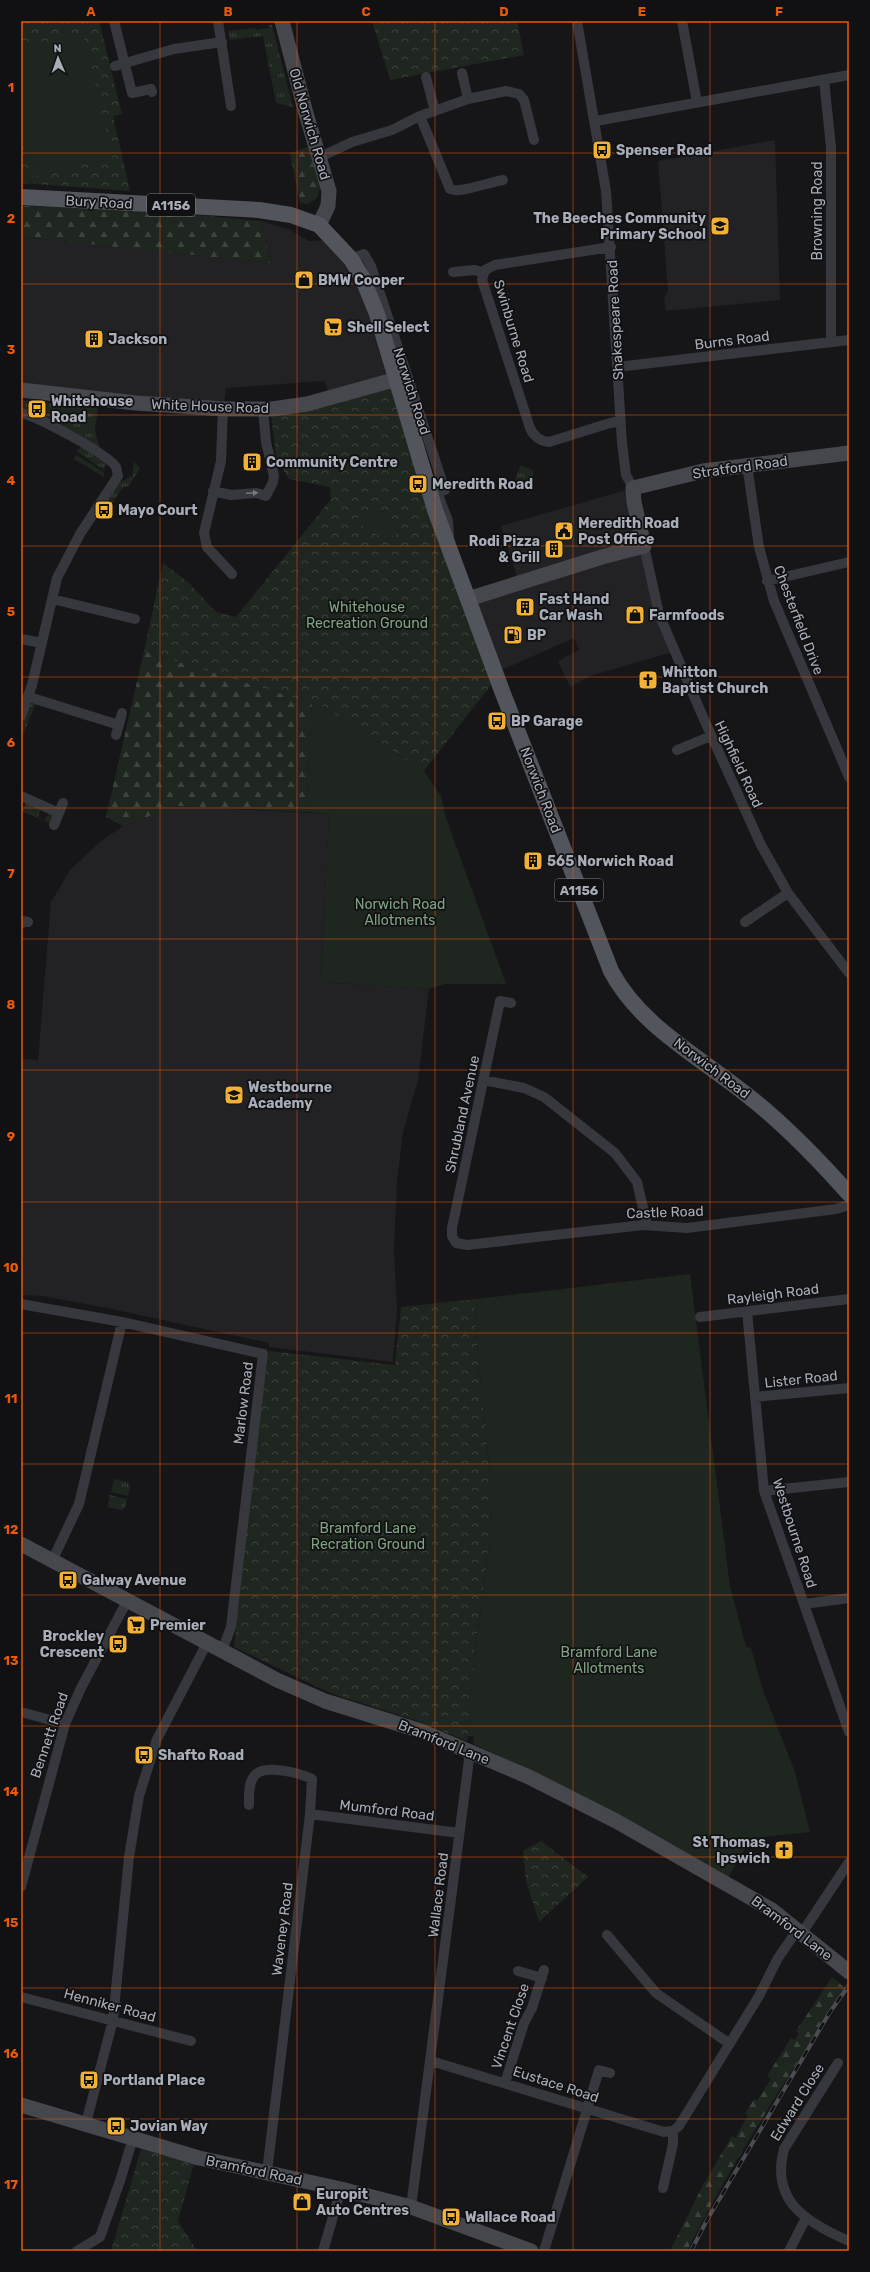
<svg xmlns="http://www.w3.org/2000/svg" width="870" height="2272" font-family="Rubik,sans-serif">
  <defs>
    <pattern id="grass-tufts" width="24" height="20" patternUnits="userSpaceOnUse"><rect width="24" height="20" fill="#1e261f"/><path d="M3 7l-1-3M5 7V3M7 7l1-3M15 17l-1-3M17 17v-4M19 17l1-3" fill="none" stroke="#3c433d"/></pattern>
    <pattern id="forest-firs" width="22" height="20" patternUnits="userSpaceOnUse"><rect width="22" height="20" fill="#1e261f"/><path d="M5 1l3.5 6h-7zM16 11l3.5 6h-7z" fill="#3c433d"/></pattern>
    <pattern id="park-crowns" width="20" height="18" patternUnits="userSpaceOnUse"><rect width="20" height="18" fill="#1e261f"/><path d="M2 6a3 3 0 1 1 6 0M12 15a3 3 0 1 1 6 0" fill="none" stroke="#3c433d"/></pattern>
  </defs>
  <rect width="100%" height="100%" fill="#161618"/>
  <!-- built -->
  <path fill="#222225" d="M 775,140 L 780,300 L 666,311 L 664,298 L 668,291 L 658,161 Z
    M 262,221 L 290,230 L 309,241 L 335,240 L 351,259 L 397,379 L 331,398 L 324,381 L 226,388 L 223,409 L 21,390 L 21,237 L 270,263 Z
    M 633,488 L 644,546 L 676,651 L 590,676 L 570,687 L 558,661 L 579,650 L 574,638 L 497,672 L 468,599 L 519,583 L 501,526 Z
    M 176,806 L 329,814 L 321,982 L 429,989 L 418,1080 L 403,1132 L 397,1180 L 394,1251 L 397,1308 L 393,1362 L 269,1347 L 269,1343 L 107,1308 L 43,1296 L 21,1295 L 21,1059 L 38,1060 L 51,902 L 70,870 L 101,841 L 123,826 Z"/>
  <!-- grass -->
  <path fill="url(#grass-tufts)" d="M 269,25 L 272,25 L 293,107 L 276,103 L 263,36 L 230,40 L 228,31 L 255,28 L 256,30 L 269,28 Z
    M 21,400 L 98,408 L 95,430 L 99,448 L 40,415 L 41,413 L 21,410 Z
    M 82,447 L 107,463 L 104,470 L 76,451 Z
    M 76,455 L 104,472 L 104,477 L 74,459 Z
    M 134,462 L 140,468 L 129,486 L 123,487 L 105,515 L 100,510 L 119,483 L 132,476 Z
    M 521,465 L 534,471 L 527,490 L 513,484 Z
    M 33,703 L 36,703 L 21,740 C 21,728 21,710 33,703 Z
    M 26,803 L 41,809 L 38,817 L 44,820 L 50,813 L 53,817 L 52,824 L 21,811 Z
    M 114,1479 L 128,1482 L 130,1486 L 128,1496 L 111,1492 Z
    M 110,1495 L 127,1499 L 125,1508 L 122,1510 L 107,1507 Z"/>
  <!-- forest -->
  <path fill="url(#forest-firs)" d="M 308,147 L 320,188 L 317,198 L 308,204 L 300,203 L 290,153 Z
    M 21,206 L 131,209 L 262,221 L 270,263 L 21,237 Z
    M 144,651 L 312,703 L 306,812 L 176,806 L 123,826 L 106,817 Z
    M 832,1977 L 845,1988 C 790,2074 733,2160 687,2251 L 670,2251 L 703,2185 L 732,2136 L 735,2138 L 748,2116 L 745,2114 L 754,2099 L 757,2101 L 771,2079 L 767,2076 L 791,2038 L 795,2040 L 799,2033 L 796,2031 Z"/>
  <!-- park -->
  <path fill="url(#park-crowns)" d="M 21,21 L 99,21 L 122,114 L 113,116 L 130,191 L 21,183 Z
    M 372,21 L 517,21 L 524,55 L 390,80 Z
    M 397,379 L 498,676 L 424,771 L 323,707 L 144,651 L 163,563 L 189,583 L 216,612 L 236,617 L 331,499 L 330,487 L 289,479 L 276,458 L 271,415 Z
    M 475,1299 L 476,1333 L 491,1486 C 492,1550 479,1613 472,1677 C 469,1698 471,1721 467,1741 L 415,1720 L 330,1693 L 234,1647 L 257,1439 L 269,1351 L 395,1365 L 401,1307 Z
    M 541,1841 L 588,1877 L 539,1922 L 526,1881 L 523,1851 Z
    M 141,2149 L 194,2164 L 178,2221 L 197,2251 L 111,2251 Z"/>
  <!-- garden -->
  <path fill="#1e261f" d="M 83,33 L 113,158 L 31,177 L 21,134 L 21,48 Z
    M 363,510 L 387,513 L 387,523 L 400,532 L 385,540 L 355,521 Z
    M 312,703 L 323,707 L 424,771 L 441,796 L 446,818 L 506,984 L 445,984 L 429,989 L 321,982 L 329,814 L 306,812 Z
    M 690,1274 L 730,1586 L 746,1647 L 751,1648 L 763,1690 L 795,1772 L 810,1832 L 751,1838 L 728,1878 L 536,1774 L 473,1744 L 474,1737 L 468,1736 C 469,1716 469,1697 472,1677 C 479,1613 492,1550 491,1486 L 476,1333 L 475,1299 Z"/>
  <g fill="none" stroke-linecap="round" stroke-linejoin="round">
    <!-- street -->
    <path stroke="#37383d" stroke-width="10" d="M 114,21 L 132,93 L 151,89 L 152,92
      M 218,21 L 231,106
      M 577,21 L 606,191 L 622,443 L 626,475 L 633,488
      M 682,21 L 697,102
      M 115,66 L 174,49 L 222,42
      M 462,73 L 468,99
      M 426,77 L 435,111
      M 824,80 L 831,147 L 831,342
      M 420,116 L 450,189 C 459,194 490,182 503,180
      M 596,121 L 849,75
      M 318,158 L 352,142 L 392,130 L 420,116 L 468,99 L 506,91 L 519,94 L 524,100 L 534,140
      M 611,247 L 495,265 L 485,270 L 482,280 L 530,428 C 534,437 540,441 549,442 L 610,423 L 621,421
      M 351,259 L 364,254 L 371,266 L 445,490 L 431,494
      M 453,272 L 475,270 L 484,273
      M 617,367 L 849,340
      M 223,409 L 221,461 L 204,533 L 207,547 L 232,574
      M 21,413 C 37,416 108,454 116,467 C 117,469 117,473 118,476 L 80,534 L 57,578 L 32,685 L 21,716
      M 747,465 L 759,547 L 774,601 L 849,777
      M 436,489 L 448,521 L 449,535
      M 213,491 L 231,495 L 257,493 L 266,496 L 273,482 L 274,476 L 266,442 L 263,409
      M 644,546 L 659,614 L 702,715 L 761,845 L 788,893 L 849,973
      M 767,581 L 849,562
      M 52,599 L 135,619
      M 21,639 L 42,643
      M 29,697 L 119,725
      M 116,735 L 122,713
      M 677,750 L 711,736
      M 21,796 L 59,813
      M 54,825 L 63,803
      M 745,922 L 788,893
      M 21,924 L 22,921 L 28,922
      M 511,1003 L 500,1001 L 452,1228 L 452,1236 L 456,1243 L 467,1245 L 643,1225 L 687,1228 L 836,1209 L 849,1205
      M 483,1080 L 524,1088 L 544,1097 L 615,1153 L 637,1182 L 647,1225
      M 21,1304 L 122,1322 L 263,1354 L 231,1627 L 222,1651
      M 747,1311 L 764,1491 L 849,1732
      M 700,1317 L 849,1299
      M 755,1397 L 849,1388
      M 764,1491 L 849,1482
      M 52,1561 L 79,1504 L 122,1322
      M 804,1604 L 849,1598
      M 21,1712 L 65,1724
      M 249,1805 C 249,1796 248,1782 255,1775 C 265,1764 300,1773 312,1779 L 310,1814 L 267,2172
      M 310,1814 L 459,1833
      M 21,1887 L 65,1724 L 81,1688 L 127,1601
      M 802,1933 L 849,1862
      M 607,1935 L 656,1993 L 730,2044
      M 518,1971 L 542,1978
      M 21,1997 L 191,2041
      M 431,2061 L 664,2132 L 673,2131
      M 838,2063 L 784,2149 C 770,2201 807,2223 849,2241
      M 505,2083 L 524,2023 L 532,2008 L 544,1970
      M 86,2123 L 113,2020 L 129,1857 L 139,1796 L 157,1739 L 207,1643
      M 663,2188 L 673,2144 L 673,2131 L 679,2126 L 759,1996 L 778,1958 L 798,1929
      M 411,2207 L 470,1752
      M 77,2251 L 100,2237 L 120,2181 L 133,2138
      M 323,2251 L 341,2189
      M 544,2251 L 599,2070 L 610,2073
      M 789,2251 L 806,2218"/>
    <!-- secondary -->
    <path stroke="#45474d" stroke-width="15" d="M 282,21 L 305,110 L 329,191 L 328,206 L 319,225
      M 21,390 L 136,403 L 224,409 L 272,409 L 307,404 L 397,379
      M 468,599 L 602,557 L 644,546 L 634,502 L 633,488 L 703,471 L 849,453
      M 21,1544 L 277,1680 L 325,1701 L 421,1731 L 529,1777 L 616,1821 L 772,1910 L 849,1972
      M 21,2105 L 199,2158 L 341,2189 L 411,2207 L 531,2251"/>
    <!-- primary -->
    <path stroke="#53555c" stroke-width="16" d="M 21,197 L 259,210 L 291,215 L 319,225 L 351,259 L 362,277 L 377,314 L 435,510 L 502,691 L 611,971 C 640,1026 700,1057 747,1095 C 784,1124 817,1158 849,1194"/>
    <!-- rail casing -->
    <g stroke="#4a4c52" stroke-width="4">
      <path id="rail" d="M 691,2251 L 707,2220 L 830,2012 L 849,1985"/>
    </g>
    <!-- rail -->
    <use href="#rail" stroke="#111113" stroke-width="2.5" stroke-dasharray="8" stroke-linecap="butt"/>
  </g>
  <!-- one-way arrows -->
  <defs><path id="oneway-solid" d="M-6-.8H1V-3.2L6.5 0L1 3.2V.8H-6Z"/></defs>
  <use fill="#757881" href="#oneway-solid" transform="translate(252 493) rotate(-3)"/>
  <!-- grid -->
  <path fill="none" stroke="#e8590c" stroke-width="1" stroke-opacity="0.55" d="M 160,21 L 160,2251M 297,21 L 297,2251M 435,21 L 435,2251M 573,21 L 573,2251M 710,21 L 710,2251M 21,153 L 849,153M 21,284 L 849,284M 21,415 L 849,415M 21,546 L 849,546M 21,677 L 849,677M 21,808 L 849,808M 21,939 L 849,939M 21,1070 L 849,1070M 21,1202 L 849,1202M 21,1333 L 849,1333M 21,1464 L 849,1464M 21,1595 L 849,1595M 21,1726 L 849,1726M 21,1857 L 849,1857M 21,1988 L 849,1988M 21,2119 L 849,2119"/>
  <!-- icons -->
  <defs>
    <g id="bus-square" transform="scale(1)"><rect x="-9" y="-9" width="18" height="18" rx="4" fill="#f2b134" stroke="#111113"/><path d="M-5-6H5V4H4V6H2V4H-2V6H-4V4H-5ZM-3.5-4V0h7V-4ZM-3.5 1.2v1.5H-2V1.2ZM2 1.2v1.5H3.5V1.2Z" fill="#111"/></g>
    <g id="school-square" transform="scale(1)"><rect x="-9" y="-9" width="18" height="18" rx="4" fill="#f2b134" stroke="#111113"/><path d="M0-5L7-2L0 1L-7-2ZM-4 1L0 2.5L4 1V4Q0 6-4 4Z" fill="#111"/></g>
    <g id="shop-square" transform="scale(1)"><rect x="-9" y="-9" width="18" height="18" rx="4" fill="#f2b134" stroke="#111113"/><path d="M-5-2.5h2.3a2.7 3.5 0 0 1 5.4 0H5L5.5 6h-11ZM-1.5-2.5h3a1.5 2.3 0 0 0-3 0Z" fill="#111"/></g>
    <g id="supermarket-square" transform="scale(1)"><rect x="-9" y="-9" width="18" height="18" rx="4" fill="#f2b134" stroke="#111113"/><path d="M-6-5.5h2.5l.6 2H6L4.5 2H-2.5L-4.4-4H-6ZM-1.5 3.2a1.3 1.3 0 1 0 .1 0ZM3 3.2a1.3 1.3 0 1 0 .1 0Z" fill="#111"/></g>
    <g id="building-square" transform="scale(1)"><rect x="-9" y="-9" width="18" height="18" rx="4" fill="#f2b134" stroke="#111113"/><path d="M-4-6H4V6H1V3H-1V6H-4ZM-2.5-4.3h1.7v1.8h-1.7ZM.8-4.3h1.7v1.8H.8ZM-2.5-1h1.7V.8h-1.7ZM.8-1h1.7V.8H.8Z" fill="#111"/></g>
    <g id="civic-square" transform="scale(1)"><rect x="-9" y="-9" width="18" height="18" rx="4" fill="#f2b134" stroke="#111113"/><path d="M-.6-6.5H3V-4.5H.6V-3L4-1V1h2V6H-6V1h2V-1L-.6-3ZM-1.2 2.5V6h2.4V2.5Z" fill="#111"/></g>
    <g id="fuel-square" transform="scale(1)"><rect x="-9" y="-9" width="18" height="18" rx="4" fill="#f2b134" stroke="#111113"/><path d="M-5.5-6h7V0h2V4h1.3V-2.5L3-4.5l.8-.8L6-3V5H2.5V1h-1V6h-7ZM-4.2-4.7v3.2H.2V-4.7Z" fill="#111"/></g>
    <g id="church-square" transform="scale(1)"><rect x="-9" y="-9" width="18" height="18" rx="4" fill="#f2b134" stroke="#111113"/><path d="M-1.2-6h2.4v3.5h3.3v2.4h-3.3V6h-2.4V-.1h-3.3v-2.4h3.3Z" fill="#111"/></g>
  </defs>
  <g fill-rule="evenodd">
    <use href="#bus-square" x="602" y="150"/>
    <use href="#school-square" x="720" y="226"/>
    <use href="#shop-square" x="304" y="280"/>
    <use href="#supermarket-square" x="333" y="327"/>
    <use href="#building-square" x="94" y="339"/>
    <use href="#bus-square" x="37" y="409"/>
    <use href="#building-square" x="252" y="462"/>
    <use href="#bus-square" x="418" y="484"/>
    <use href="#bus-square" x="104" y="510"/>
    <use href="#civic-square" x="564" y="531"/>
    <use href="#building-square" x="554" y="549"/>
    <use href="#building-square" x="525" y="607"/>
    <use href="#shop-square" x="635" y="615"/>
    <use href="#fuel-square" x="513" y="635"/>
    <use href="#church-square" x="648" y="680"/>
    <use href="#bus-square" x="497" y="721"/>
    <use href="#building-square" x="533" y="861"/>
    <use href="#school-square" x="234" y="1095"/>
    <use href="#bus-square" x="68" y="1580"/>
    <use href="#supermarket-square" x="136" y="1625"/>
    <use href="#bus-square" x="118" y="1644"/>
    <use href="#bus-square" x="144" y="1755"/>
    <use href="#church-square" x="784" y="1850"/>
    <use href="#bus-square" x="89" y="2080"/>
    <use href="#bus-square" x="116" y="2126"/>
    <use href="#shop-square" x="302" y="2202"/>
    <use href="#bus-square" x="451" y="2217"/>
  </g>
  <g text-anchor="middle" stroke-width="3.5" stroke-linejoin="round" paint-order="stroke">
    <!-- shield labels -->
    <g fill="#111113" stroke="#7b7e86" stroke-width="1">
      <rect x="147" y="194" width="48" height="22" rx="3"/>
      <rect x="555" y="879" width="48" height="22" rx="3"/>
    </g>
    <g font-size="13" font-weight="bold" fill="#a8adb8">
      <text x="171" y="210">A1156</text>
      <text x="579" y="895">A1156</text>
    </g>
    <!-- street labels -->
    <g font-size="14" fill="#a8adb8" stroke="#111113">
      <text transform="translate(310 124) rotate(74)" y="5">Old Norwich Road</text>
      <text transform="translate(99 202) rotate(3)" y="5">Bury Road</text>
      <text transform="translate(817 211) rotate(-90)" y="5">Browning Road</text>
      <text transform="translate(615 320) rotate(-93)" y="5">Shakespeare Road</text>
      <text transform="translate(514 331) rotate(73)" y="5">Swinburne Road</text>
      <text transform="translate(732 340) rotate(-7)" y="5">Burns Road</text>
      <text transform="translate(412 391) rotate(72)" y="5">Norwich Road</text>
      <text transform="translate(210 406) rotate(2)" y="5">White House Road</text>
      <text transform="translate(740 467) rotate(-8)" y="5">Stratford Road</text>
      <text transform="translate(799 620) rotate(69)" y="5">Chesterfield Drive</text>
      <text transform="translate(739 764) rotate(65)" y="5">Highfield Road</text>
      <text transform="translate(541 790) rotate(69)" y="5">Norwich Road</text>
      <text transform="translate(712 1068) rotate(37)" y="5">Norwich Road</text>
      <text transform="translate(462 1114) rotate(-78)" y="5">Shrubland Avenue</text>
      <text transform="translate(665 1212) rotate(-2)" y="5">Castle Road</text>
      <text transform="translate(773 1294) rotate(-7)" y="5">Rayleigh Road</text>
      <text transform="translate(801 1379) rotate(-6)" y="5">Lister Road</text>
      <text transform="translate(243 1403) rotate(-83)" y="5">Marlow Road</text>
      <text transform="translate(795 1533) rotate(72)" y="5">Westbourne Road</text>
      <text transform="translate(49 1735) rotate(-71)" y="5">Bennett Road</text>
      <text transform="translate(444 1742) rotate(22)" y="5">Bramford Lane</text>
      <text transform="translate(387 1810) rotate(7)" y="5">Mumford Road</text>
      <text transform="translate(438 1895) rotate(-83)" y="5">Wallace Road</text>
      <text transform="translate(792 1928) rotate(37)" y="5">Bramford Lane</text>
      <text transform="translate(282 1929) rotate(-83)" y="5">Waveney Road</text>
      <text transform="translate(110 2005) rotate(15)" y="5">Henniker Road</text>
      <text transform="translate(510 2026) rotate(-71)" y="5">Vincent Close</text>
      <text transform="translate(556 2084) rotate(18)" y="5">Eustace Road</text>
      <text transform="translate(797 2102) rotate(-58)" y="5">Edward Close</text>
      <text transform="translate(254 2170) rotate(12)" y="5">Bramford Road</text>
    </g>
    <!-- poi labels -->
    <g font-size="14" font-weight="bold" fill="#a8adb8" stroke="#111113" text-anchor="start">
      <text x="616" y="155">Spenser Road</text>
      <text x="706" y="223" text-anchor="end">The Beeches Community<tspan x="706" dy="16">Primary School</tspan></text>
      <text x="318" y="285">BMW Cooper</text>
      <text x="347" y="332">Shell Select</text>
      <text x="108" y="344">Jackson</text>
      <text x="51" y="406">Whitehouse<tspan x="51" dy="16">Road</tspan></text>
      <text x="266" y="467">Community Centre</text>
      <text x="432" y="489">Meredith Road</text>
      <text x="118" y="515">Mayo Court</text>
      <text x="578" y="528">Meredith Road<tspan x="578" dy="16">Post Office</tspan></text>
      <text x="540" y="546" text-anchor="end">Rodi Pizza<tspan x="540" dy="16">&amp; Grill</tspan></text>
      <text x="539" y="604">Fast Hand<tspan x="539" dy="16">Car Wash</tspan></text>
      <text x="649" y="620">Farmfoods</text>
      <text x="527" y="640">BP</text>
      <text x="662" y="677">Whitton<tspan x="662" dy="16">Baptist Church</tspan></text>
      <text x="511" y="726">BP Garage</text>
      <text x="547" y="866">565 Norwich Road</text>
      <text x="248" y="1092">Westbourne<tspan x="248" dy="16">Academy</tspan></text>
      <text x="82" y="1585">Galway Avenue</text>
      <text x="150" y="1630">Premier</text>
      <text x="104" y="1641" text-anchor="end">Brockley<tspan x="104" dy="16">Crescent</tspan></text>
      <text x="158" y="1760">Shafto Road</text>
      <text x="770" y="1847" text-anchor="end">St Thomas,<tspan x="770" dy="16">Ipswich</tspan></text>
      <text x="103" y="2085">Portland Place</text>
      <text x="130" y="2131">Jovian Way</text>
      <text x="316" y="2199">Europit<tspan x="316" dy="16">Auto Centres</tspan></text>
      <text x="465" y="2222">Wallace Road</text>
    </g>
    <!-- park labels -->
    <g font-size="14" fill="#7fa381" stroke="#111113">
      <text x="367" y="612">Whitehouse<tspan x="367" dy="16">Recreation Ground</tspan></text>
      <text x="400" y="909">Norwich Road<tspan x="400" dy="16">Allotments</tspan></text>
      <text x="368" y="1533">Bramford Lane<tspan x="368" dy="16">Recration Ground</tspan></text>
      <text x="609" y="1657">Bramford Lane<tspan x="609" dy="16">Allotments</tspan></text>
    </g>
  </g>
  <!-- border -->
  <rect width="870" height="2272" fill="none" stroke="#111113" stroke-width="44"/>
  <!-- north arrow -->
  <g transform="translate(58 58) rotate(358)" stroke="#111113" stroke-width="3" paint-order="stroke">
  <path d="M0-3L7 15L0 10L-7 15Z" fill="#a8adb8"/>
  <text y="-6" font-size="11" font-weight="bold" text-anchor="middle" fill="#a8adb8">N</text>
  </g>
  <rect x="22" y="22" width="826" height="2228" fill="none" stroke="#e8590c" stroke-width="1.5"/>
  <g font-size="13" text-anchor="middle" font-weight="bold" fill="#e8590c">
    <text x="91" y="16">A</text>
    <text x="228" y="16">B</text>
    <text x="366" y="16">C</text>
    <text x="504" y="16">D</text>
    <text x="642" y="16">E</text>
    <text x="779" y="16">F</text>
    <text x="11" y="92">1</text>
    <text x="11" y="223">2</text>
    <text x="11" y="354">3</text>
    <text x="11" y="485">4</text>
    <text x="11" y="616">5</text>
    <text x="11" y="747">6</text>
    <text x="11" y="878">7</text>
    <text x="11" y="1009">8</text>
    <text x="11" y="1141">9</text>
    <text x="11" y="1272">10</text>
    <text x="11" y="1403">11</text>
    <text x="11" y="1534">12</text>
    <text x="11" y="1665">13</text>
    <text x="11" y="1796">14</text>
    <text x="11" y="1927">15</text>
    <text x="11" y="2058">16</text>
    <text x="11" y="2189">17</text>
  </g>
</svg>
